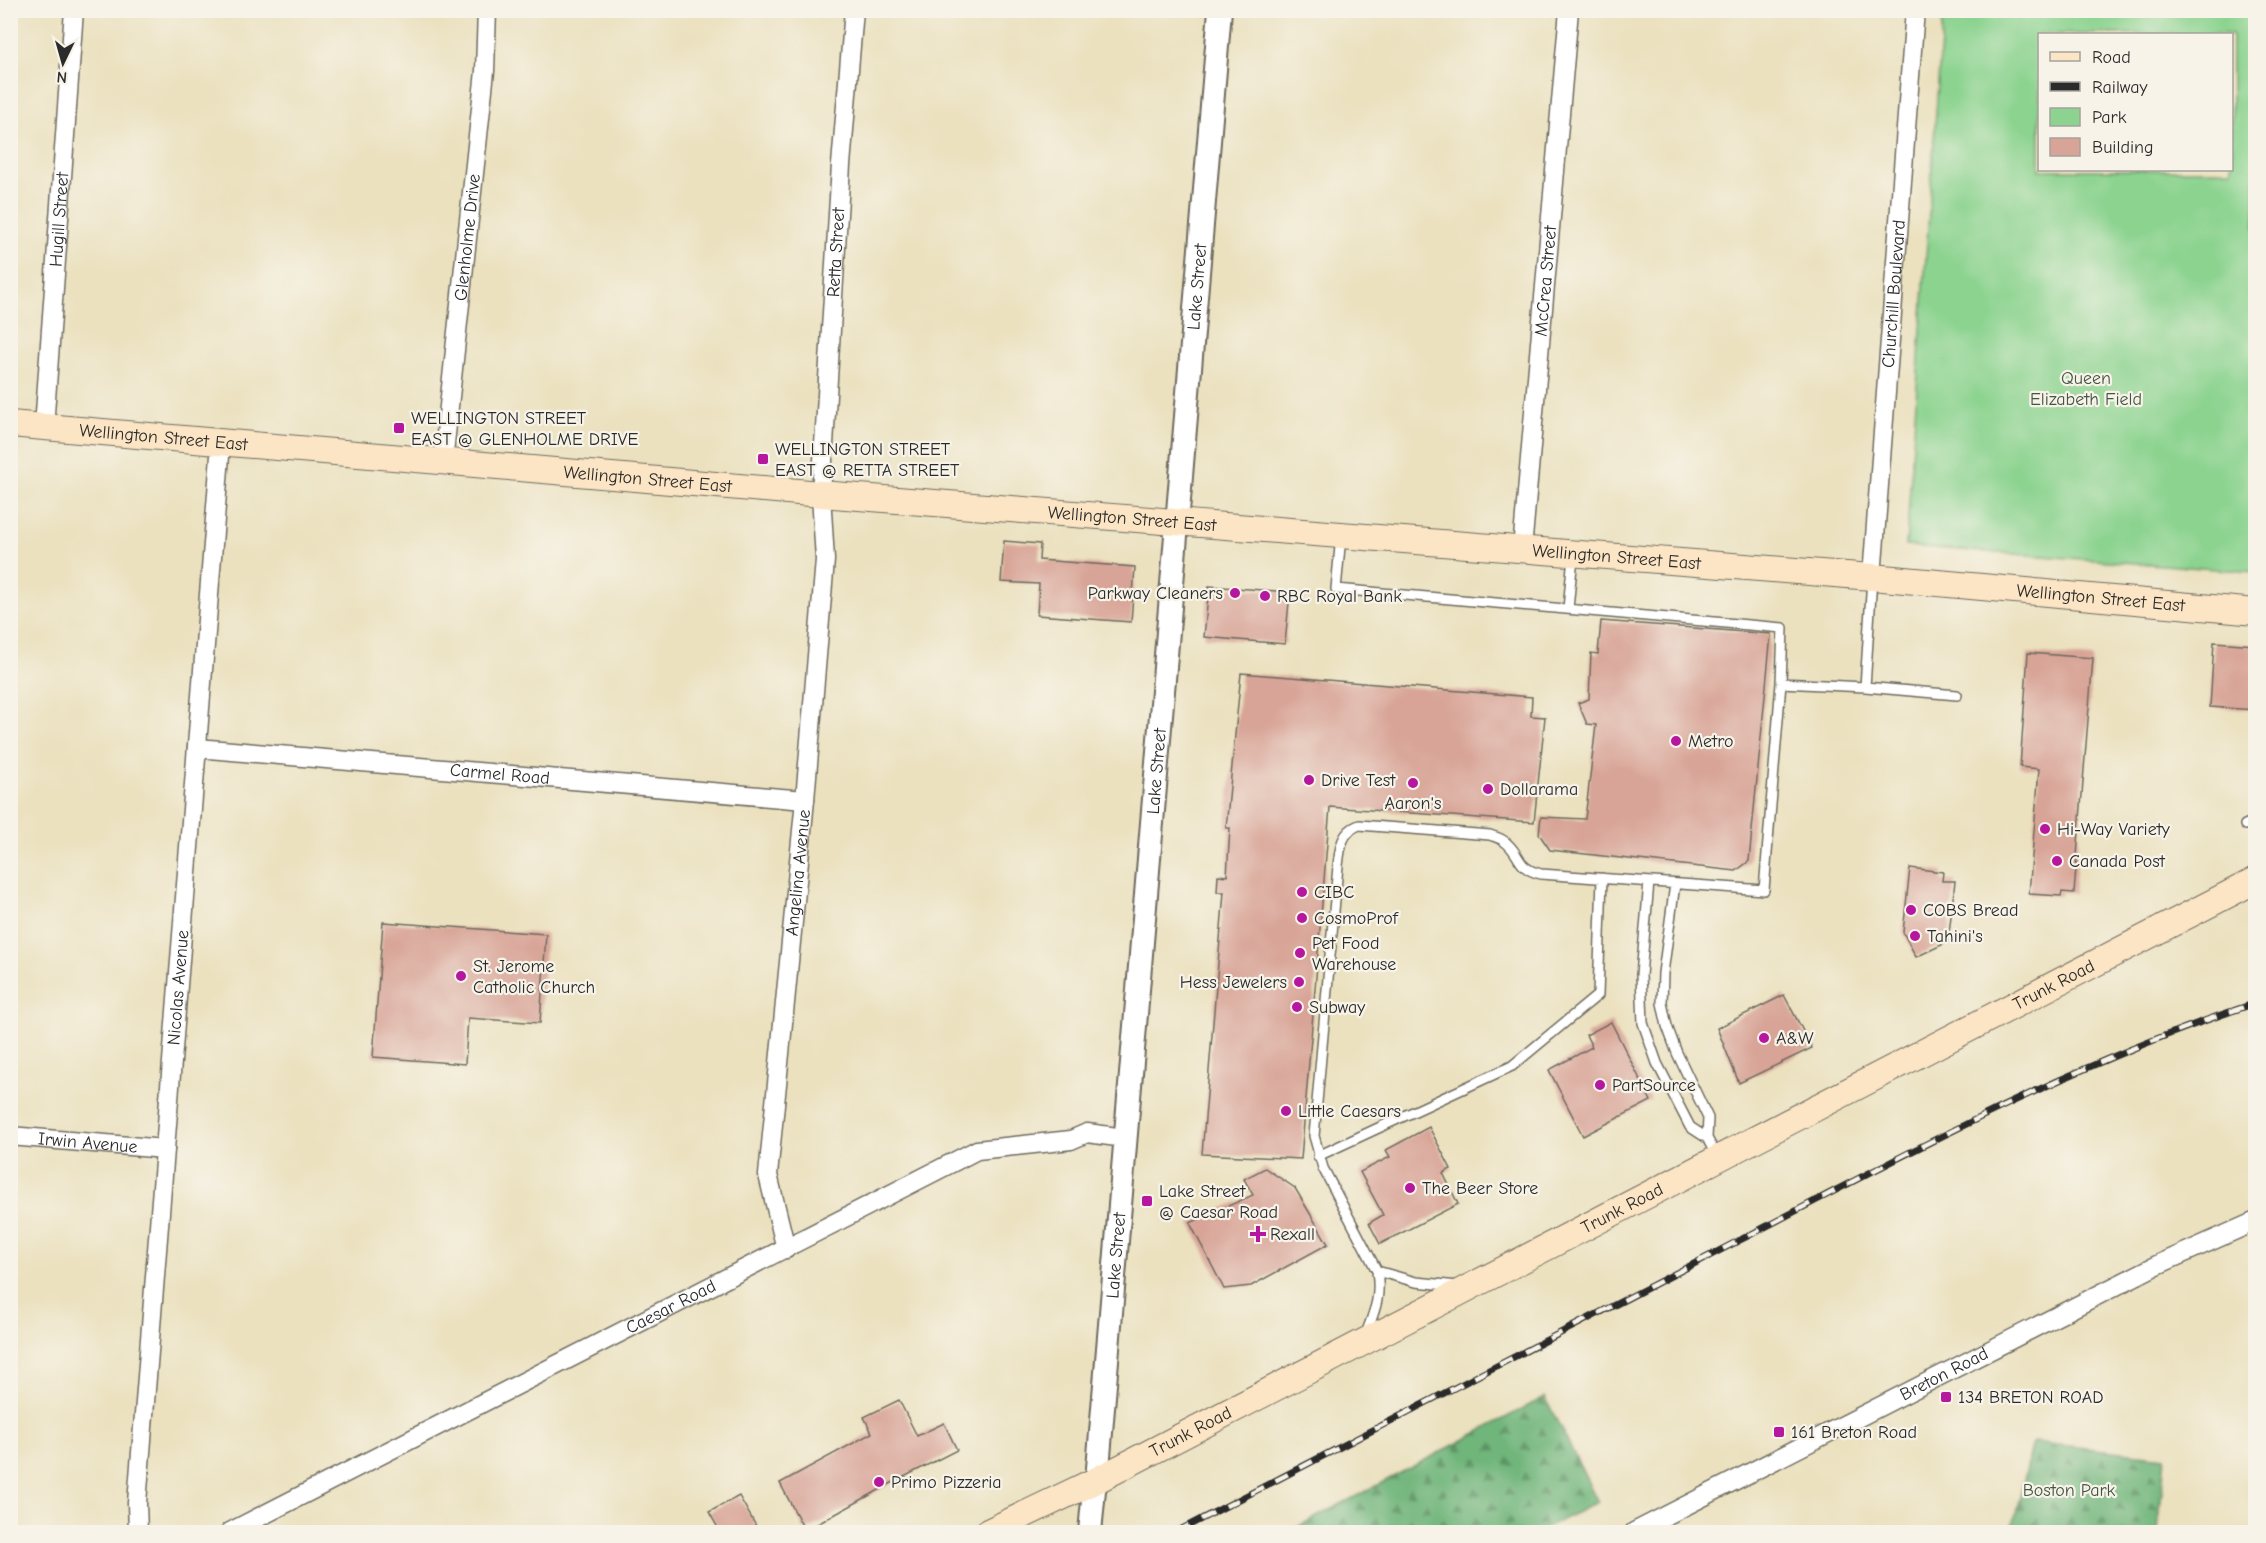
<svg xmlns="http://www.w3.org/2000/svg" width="2266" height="1543" font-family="'Comic Neue',sans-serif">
  <defs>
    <pattern id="forest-firs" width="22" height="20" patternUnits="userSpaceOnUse" patternTransform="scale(1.5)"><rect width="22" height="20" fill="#70b57a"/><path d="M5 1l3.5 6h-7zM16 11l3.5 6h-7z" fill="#5c9364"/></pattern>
  </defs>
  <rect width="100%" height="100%" fill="#f7f3e8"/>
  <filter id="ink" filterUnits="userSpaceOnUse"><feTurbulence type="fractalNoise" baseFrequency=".0167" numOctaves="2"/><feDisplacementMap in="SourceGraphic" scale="12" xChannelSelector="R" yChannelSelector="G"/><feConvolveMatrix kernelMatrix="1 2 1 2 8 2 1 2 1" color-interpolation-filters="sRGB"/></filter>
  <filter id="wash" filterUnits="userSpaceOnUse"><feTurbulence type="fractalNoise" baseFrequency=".008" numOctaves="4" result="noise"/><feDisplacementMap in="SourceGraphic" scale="24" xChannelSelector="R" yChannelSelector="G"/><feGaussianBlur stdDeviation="1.35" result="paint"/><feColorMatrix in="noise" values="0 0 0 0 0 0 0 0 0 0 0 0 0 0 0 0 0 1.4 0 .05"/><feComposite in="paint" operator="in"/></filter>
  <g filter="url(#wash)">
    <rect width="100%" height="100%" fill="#ebe1bf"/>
    <!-- green -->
    <path fill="#8bd38f" stroke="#5b7f5d" stroke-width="1.5" fill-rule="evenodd" d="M 1943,11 L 2255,11 L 2255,572 L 1906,546 ZM 2040,34 L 2232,34 L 2232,170 L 2040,170 Z"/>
    <!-- forest -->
    <path fill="url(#forest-firs)" stroke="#4e7052" stroke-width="1.5" d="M 1545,1397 L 1598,1502 L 1538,1532 L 1288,1532 Z
      M 2033,1442 L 2165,1457 L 2158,1532 L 2017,1532 L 2013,1526 Z"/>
    <g id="blocks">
      <!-- building -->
      <path fill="#d8a497" d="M 1004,541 L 1040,544 L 1039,560 L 1135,567 L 1131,622 L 1037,615 L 1039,584 L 1001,582 Z
        M 1209,586 L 1290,592 L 1285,644 L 1204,637 Z
        M 1601,621 L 1771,634 L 1749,861 L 1736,871 L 1550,850 L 1539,834 L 1541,817 L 1585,819 L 1596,725 L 1587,724 L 1578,703 L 1589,699 L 1591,653 L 1598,654 Z
        M 2214,642 L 2256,645 L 2256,710 L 2210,707 Z
        M 2028,653 L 2093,658 L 2074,893 L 2062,892 L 2061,896 L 2029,894 L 2039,769 L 2020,767 Z
        M 1241,673 L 1532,697 L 1531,716 L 1545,717 L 1534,822 L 1330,807 L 1301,1159 L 1202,1154 L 1224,892 L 1217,892 L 1218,875 L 1227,876 L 1230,828 L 1226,828 Z
        M 1910,868 L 1943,872 L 1942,881 L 1955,881 L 1948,942 L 1916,957 L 1903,932 Z
        M 383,922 L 546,934 L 540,1023 L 468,1018 L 465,1064 L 373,1057 Z
        M 1784,995 L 1812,1048 L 1739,1083 L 1717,1028 Z
        M 1611,1022 L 1651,1101 L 1583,1136 L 1549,1070 L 1592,1047 L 1586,1035 Z
        M 1429,1127 L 1451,1169 L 1443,1173 L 1458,1204 L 1380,1244 L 1369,1223 L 1383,1215 L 1360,1172 L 1390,1157 L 1386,1150 Z
        M 1265,1168 L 1295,1188 L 1328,1244 L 1251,1286 L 1224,1289 L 1190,1223 L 1253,1195 L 1244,1179 Z
        M 899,1400 L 917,1436 L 944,1423 L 957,1450 L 890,1484 L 805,1531 L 780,1483 L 872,1433 L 864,1417 Z
        M 739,1496 L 760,1533 L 721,1533 L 709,1512 Z"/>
    </g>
  </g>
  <g filter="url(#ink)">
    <use href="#blocks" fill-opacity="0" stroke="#6e6b5f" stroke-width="1.5"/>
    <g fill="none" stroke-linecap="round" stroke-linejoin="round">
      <!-- service casing -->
      <g stroke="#6e6b5f" stroke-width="12">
        <path id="service" d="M 1341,536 L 1336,589 L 1783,628 L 1781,683 L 1764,890 L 1541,874 C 1515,868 1522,854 1504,841 C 1500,838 1495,837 1490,835 L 1359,825 C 1341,832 1340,848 1338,866 L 1314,1136 L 1323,1168 L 1377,1271 C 1381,1297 1375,1310 1366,1334
          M 1568,609 L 1573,556
          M 1781,683 L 1865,687 L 1957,695
          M 1865,687 L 1872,578
          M 2245,825 L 2256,820
          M 1649,882 L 1641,975 L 1643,1023 L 1657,1063 L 1690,1127 L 1707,1138 L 1717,1157
          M 1675,884 L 1663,973 L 1662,1003 L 1667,1026 L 1677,1053 L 1708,1118 L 1707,1138
          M 1318,1156 L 1512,1066 L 1598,995 L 1602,878
          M 1377,1271 L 1416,1282 L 1458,1286"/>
      </g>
      <!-- minor casing -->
      <g stroke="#6e6b5f" stroke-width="21">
        <g id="minor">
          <path id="s1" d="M 44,427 L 74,10"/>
          <path id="s2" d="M 443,462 L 485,71 L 487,10"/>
          <path id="s3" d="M 1522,550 L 1569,10"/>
          <path id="s4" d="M 1872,577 L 1915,10"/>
          <path id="s5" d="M 197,748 L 805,800"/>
          <path id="s6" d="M 10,1136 L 165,1149"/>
          <path id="s7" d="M 786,1249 L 768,1175 L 805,800 L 825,560 L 821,494 L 841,165 L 854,10"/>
          <path id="s8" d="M 138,1532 L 137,1503 L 221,443"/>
          <path id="s9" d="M 230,1532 L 977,1150 L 1071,1140 L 1087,1133 L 1125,1138"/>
          <path id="s10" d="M 1634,1532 L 2155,1266 L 2256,1221"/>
        </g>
      </g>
      <!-- tertiary casing -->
      <g stroke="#6e6b5f" stroke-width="26">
        <g id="tertiary">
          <path id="s11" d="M 1090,1532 L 1094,1490 L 1097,1480 L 1220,10"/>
        </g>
      </g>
      <!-- secondary casing -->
      <g stroke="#6e6b5f" stroke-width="28">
        <g id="secondary">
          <path id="s12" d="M 10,424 L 821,494 L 1872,577 L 2256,612"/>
          <path id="s13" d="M 988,1532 L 1097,1480 L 2256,880"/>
        </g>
      </g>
      <!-- service -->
      <use href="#service" stroke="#fff" stroke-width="9"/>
      <!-- minor -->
      <use href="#minor" stroke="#fff" stroke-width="18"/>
      <!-- tertiary -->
      <use href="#tertiary" stroke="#fff" stroke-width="22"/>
      <!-- secondary -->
      <use href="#secondary" stroke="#fce5c4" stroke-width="26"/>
      <!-- rail casing -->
      <g stroke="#2b2b2b" stroke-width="7">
        <path id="rail" d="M 1176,1532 C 1364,1435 1552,1337 1740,1240 C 1908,1153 2075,1062 2256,1003"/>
      </g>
      <!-- rail -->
      <use href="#rail" stroke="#f7f3e8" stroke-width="4.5" stroke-dasharray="14" stroke-linecap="butt"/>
    </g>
  </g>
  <!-- markers -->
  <g fill="#b5179e" stroke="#f7f3e8" stroke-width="2">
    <rect x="393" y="422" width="12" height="12" rx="3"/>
    <rect x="757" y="453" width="12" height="12" rx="3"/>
    <circle cx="1235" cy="593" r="6"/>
    <circle cx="1265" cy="596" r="6"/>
    <circle cx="1676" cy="741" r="6"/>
    <circle cx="1309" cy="780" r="6"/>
    <circle cx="1413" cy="783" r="6"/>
    <circle cx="1488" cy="789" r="6"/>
    <circle cx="2045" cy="829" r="6"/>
    <circle cx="2057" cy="861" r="6"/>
    <circle cx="1302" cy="892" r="6"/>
    <circle cx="1911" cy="910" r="6"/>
    <circle cx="1302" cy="918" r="6"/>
    <circle cx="1915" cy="936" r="6"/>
    <circle cx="1300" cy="953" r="6"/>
    <circle cx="461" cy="976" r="6"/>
    <circle cx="1299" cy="982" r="6"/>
    <circle cx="1297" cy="1007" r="6"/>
    <circle cx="1764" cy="1038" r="6"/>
    <circle cx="1600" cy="1085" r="6"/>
    <circle cx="1286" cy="1111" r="6"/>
    <circle cx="1410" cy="1188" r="6"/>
    <rect x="1141" y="1195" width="12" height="12" rx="3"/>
    <path d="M1255 1225h6v6h6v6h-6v6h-6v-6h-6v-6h6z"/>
    <rect x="1940" y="1391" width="12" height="12" rx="3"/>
    <rect x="1773" y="1426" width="12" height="12" rx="3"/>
    <circle cx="879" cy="1482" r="6"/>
  </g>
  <g text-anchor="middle" stroke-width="4.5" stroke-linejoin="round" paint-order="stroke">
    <!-- street labels -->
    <g font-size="18" fill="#2b2b2b" stroke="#f7f3e8">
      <text dy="6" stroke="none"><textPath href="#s1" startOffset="208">Hugill Street</textPath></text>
      <text dy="6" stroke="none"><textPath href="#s2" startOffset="226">Glenholme Drive</textPath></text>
      <text dy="6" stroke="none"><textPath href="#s7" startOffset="1002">Retta Street</textPath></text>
      <text dy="6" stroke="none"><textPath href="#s3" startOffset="270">McCrea Street</textPath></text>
      <text dy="6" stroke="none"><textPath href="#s11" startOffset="1250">Lake Street</textPath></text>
      <text dy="6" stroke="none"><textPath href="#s4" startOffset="284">Churchill Boulevard</textPath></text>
      <text dy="6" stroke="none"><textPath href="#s12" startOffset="154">Wellington Street East</textPath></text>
      <text dy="6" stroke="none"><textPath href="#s12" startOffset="640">Wellington Street East</textPath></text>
      <text dy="6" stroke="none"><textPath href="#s12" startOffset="1126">Wellington Street East</textPath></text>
      <text dy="6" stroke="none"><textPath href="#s12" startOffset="1612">Wellington Street East</textPath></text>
      <text dy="6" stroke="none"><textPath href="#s12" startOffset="2098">Wellington Street East</textPath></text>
      <text dy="6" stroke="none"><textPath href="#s11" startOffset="764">Lake Street</textPath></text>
      <text dy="6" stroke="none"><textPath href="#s5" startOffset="304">Carmel Road</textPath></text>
      <text dy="6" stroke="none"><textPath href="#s7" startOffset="380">Angelina Avenue</textPath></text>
      <text dy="6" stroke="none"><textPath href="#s13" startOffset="1198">Trunk Road</textPath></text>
      <text dy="6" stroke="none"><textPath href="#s8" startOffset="546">Nicolas Avenue</textPath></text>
      <text dy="6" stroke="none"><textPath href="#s6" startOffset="78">Irwin Avenue</textPath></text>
      <text dy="6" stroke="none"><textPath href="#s13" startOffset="712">Trunk Road</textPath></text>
      <text dy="6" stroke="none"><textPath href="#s11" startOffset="278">Lake Street</textPath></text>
      <text dy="6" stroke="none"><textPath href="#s9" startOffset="495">Caesar Road</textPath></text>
      <text dy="6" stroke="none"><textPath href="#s10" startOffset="348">Breton Road</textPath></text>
      <text dy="6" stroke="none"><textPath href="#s13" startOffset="226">Trunk Road</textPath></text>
    </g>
    <!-- park labels -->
    <g font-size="18" fill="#435544" stroke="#f7f3e8">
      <text x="2086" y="384">Queen<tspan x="2086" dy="21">Elizabeth Field</tspan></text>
      <text x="2069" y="1496">Boston Park</text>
    </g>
    <!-- poi labels -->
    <g font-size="18" fill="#2b2b2b" stroke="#f7f3e8" text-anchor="start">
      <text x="411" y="424">WELLINGTON STREET<tspan x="411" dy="21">EAST @ GLENHOLME DRIVE</tspan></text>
      <text x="775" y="455">WELLINGTON STREET<tspan x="775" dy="21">EAST @ RETTA STREET</tspan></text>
      <text x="1223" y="599" text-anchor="end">Parkway Cleaners</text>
      <text x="1277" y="602">RBC Royal Bank</text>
      <text x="1688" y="747">Metro</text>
      <text x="1321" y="786">Drive Test</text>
      <text x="1500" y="795">Dollarama</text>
      <text x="1413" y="809" text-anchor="middle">Aaron's</text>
      <text x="2057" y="835">Hi-Way Variety</text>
      <text x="2069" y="867">Canada Post</text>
      <text x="1314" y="898">CIBC</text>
      <text x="1923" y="916">COBS Bread</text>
      <text x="1314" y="924">CosmoProf</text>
      <text x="1927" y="942">Tahini's</text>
      <text x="1312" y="949">Pet Food<tspan x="1312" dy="21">Warehouse</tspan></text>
      <text x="473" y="972">St. Jerome<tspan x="473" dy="21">Catholic Church</tspan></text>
      <text x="1287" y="988" text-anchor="end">Hess Jewelers</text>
      <text x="1309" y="1013">Subway</text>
      <text x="1776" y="1044">A&amp;W</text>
      <text x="1612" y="1091">PartSource</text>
      <text x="1298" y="1117">Little Caesars</text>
      <text x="1422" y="1194">The Beer Store</text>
      <text x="1159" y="1197">Lake Street<tspan x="1159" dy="21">@ Caesar Road</tspan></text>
      <text x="1270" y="1240">Rexall</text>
      <text x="1958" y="1403">134 BRETON ROAD</text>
      <text x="1791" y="1438">161 Breton Road</text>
      <text x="891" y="1488">Primo Pizzeria</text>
    </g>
  </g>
  <!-- margin -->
  <rect width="2266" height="1543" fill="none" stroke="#f7f3e8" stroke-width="36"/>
  <!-- legend -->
  <rect x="2038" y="33" width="195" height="138" fill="#f7f3e8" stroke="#a5a39c" stroke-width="1.5"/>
  <rect x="2050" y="52" width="30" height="9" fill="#fce5c4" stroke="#a5a39c" stroke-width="1.5"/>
  <text x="2092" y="63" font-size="18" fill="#2b2b2b">Road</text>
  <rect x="2050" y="82" width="30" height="9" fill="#2b2b2b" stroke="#a5a39c" stroke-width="1.5"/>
  <text x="2092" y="93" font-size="18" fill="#2b2b2b">Railway</text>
  <rect x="2050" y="108" width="30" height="18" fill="#8bd38f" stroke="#a5a39c" stroke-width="1.5"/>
  <text x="2092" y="123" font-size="18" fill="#2b2b2b">Park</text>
  <rect x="2050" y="138" width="30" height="18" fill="#d8a497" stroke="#a5a39c" stroke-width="1.5"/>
  <text x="2092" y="153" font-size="18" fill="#2b2b2b">Building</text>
  <!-- north arrow -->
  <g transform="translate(63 63) rotate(185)" stroke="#f7f3e8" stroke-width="4.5" paint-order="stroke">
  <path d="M0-4.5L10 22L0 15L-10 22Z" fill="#2b2b2b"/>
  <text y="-9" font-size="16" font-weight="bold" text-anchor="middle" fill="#2b2b2b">N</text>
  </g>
</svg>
